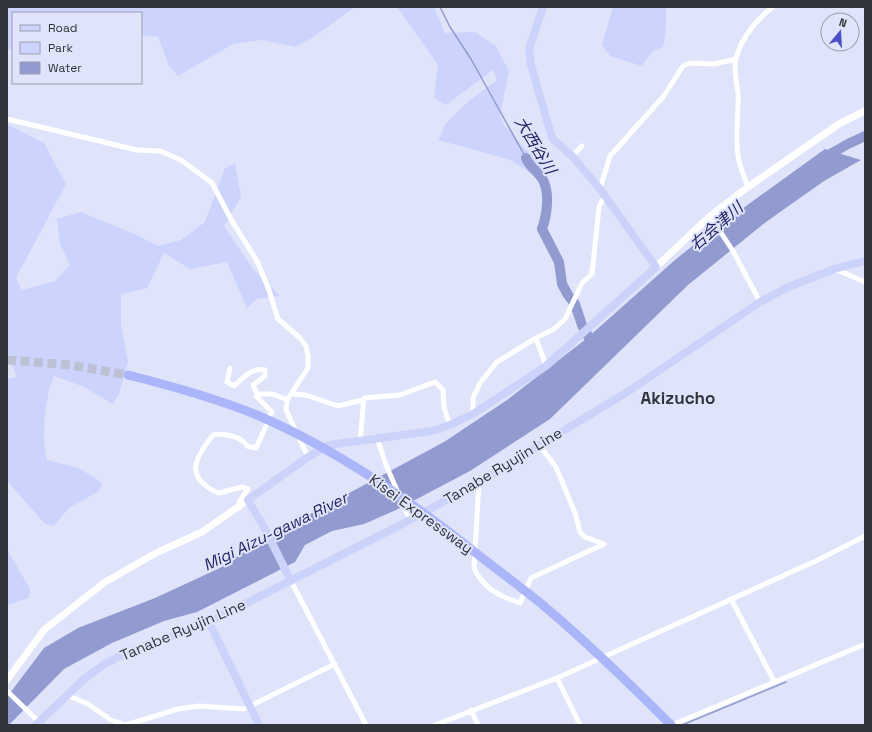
<svg xmlns="http://www.w3.org/2000/svg" width="872" height="732" font-family="'Space Grotesk','Noto Sans JP',sans-serif">
  <rect width="100%" height="100%" fill="#dfe4fa"/>
  <!-- green -->
  <path fill="#ccd4fe" d="M 7,7 L 355,7 L 312,38 L 295,47 L 262,40 L 233,44 L 178,76 L 169,66 L 158,37 L 141,35 L 141,13 L 13,13 L 13,49 L 9,49 L 7,53 Z
    M 397,7 L 434,7 L 445,33 L 475,32 L 496,46 L 509,71 L 500,116 L 504,125 L 544,170 L 546,184 L 511,160 L 438,140 L 446,123 L 470,100 L 497,80 L 493,70 L 446,105 L 434,98 L 438,65 Z
    M 613,7 L 666,7 L 666,29 L 663,47 L 653,51 L 642,66 L 610,56 L 602,45 Z
    M 7,124 L 44,143 L 66,184 L 16,278 L 22,290 L 55,281 L 70,265 L 60,244 L 57,219 L 81,212 L 139,236 L 158,246 L 181,240 L 205,222 L 225,168 L 235,163 L 241,197 L 224,226 L 253,269 L 280,296 L 257,299 L 247,308 L 227,262 L 190,269 L 164,253 L 147,288 L 121,294 L 121,324 L 128,362 L 119,394 L 113,404 L 82,386 L 54,376 C 45,397 41,437 47,460 L 79,468 L 102,483 L 99,491 L 69,508 L 54,526 L 45,524 L 7,481 L 7,379 L 17,377 L 7,354 L 7,210 L 9,208 L 7,207 Z
    M 7,549 L 30,589 L 29,598 L 7,605 Z"/>
  <!-- water -->
  <path fill="#919bcf" d="M 825,149 L 861,160 L 824,181 L 766,222 L 688,285 L 550,419 L 470,471 L 396,510 L 364,524 L 332,531 L 305,545 L 295,562 L 197,612 L 164,621 L 112,643 L 64,669 L 9,725 L 7,725 L 7,697 L 44,648 L 78,628 L 155,598 L 222,567 L 260,541 L 444,442 L 507,400 L 586,339 L 675,260 L 706,235 Z"/>
  <g fill="none" stroke-linecap="round" stroke-linejoin="round">
    <!-- stream -->
    <path stroke="#919bcf" stroke-width="1.5" d="M 440,7 L 450,27 L 471,59 L 526,158
      M 682,725 L 786,682"/>
    <!-- river -->
    <path stroke="#919bcf" stroke-width="10" d="M 526,158 C 529,167 538,171 543,180 C 550,193 547,215 542,229 L 559,262 L 562,284 L 568,295 L 575,304 L 582,325 L 595,349
      M 823,158 L 848,144 L 865,136"/>
    <!-- highway-tunnel -->
    <path stroke="#bcc1d4" stroke-width="9" stroke-dasharray="9 4.5" stroke-linecap="butt" d="M 7,360 L 71,365 L 128,375"/>
    <!-- street -->
    <path stroke="#fff" stroke-width="5" d="M 7,119 L 137,150 L 160,151 L 181,160 L 212,183 L 232,221 L 257,261 L 269,290 L 278,319 L 300,338 L 306,346 L 308,356 L 308,368 L 287,400 L 286,410 L 308,457
      M 572,156 L 582,146
      M 748,187 C 745,179 741,170 739,161 C 734,140 739,116 738,94 C 737,82 733,70 736,58 C 742,37 756,20 773,7
      M 600,189 L 610,156 L 663,97 L 683,66 L 690,63 L 714,64 L 736,59
      M 710,216 L 733,251 L 760,302
      M 835,269 L 865,282
      M 536,338 L 546,366
      M 230,368 L 227,382 L 234,386 C 243,378 252,367 265,370 L 265,376 L 253,385 L 257,394 L 273,394 L 287,400
      M 257,394 L 256,396 L 272,412 L 270,415
      M 291,394 L 306,395 L 338,406 L 363,400
      M 473,414 L 473,398 L 480,383 L 497,362 L 536,338 L 554,329 L 565,319 L 582,283 L 592,274 L 599,207 L 605,195
      M 377,438 L 386,465 L 410,520
      M 360,441 L 364,398 L 400,395 L 435,382 L 443,390 L 444,408 L 450,425
      M 539,445 L 556,467 L 575,513 L 580,532 L 585,537 L 604,544
      M 479,482 L 474,568 C 483,588 499,596 520,603 L 531,578 L 604,544
      M 239,507 L 239,502 L 248,489 L 243,487 L 218,493 C 184,477 194,459 213,435 C 224,433 241,436 247,446 L 256,448 L 266,426
      M 291,581 L 366,725
      M 731,599 L 774,681
      M 557,678 L 580,725
      M 7,691 L 39,722
      M 67,695 L 88,704 L 111,720 L 126,725 L 178,709 L 199,706 L 244,709 L 335,664
      M 471,710 L 478,725
      M 435,725 L 557,678 L 818,560 L 865,536
      M 672,725 L 863,645"/>
    <!-- secondary -->
    <path stroke="#fff" stroke-width="7" d="M 656,267 L 710,216 L 748,187 L 839,124 L 865,111
      M 7,680 L 44,630 L 105,582 L 156,553 L 202,532 L 248,500"/>
    <!-- primary -->
    <path stroke="#ccd3fb" stroke-width="8" d="M 291,581 L 265,529 L 248,500 L 308,457 L 329,445 L 432,431 L 450,425 L 473,414 L 546,366 L 656,267 L 600,189 L 572,156 L 552,138 L 531,65 L 529,49 L 543,7
      M 209,622 L 259,725
      M 36,725 L 84,679 L 106,663 L 127,653 L 209,622 L 410,520 L 479,482 L 629,391 L 760,302 L 786,288 L 834,269 L 865,261"/>
    <!-- highway -->
    <path stroke="#aab6f9" stroke-width="9" d="M 128,375 C 172,386 215,398 257,415 C 336,449 409,500 476,553 C 499,571 522,588 544,606 C 588,643 630,684 671,725"/>
  </g>
  <g text-anchor="middle" stroke-width="4" stroke-linejoin="round" paint-order="stroke">
    <!-- street labels -->
    <g font-size="15" fill="#32343c" stroke="#dfe4fa">
      <text transform="translate(503 466) rotate(-31)" y="5">Tanabe Ryujin Line</text>
      <text transform="translate(421 514) rotate(36)" y="5">Kisei Expressway</text>
      <text transform="translate(183 630) rotate(-23)" y="5">Tanabe Ryujin Line</text>
    </g>
    <!-- water labels -->
    <g font-size="16" font-style="italic" fill="#1f215f" stroke="#dfe4fa">
      <text transform="translate(536 145) rotate(59)" y="6">大西谷川</text>
      <text transform="translate(716 226) rotate(-41)" y="6">右会津川</text>
      <text transform="translate(275 531) rotate(-26)" y="6">Migi Aizu-gawa River</text>
    </g>
    <!-- quarter labels -->
    <g font-size="17" font-weight="bold" fill="#32343c" stroke="#dfe4fa">
      <text x="678" y="404">Akizucho</text>
    </g>
  </g>
  <!-- border -->
  <rect width="872" height="732" fill="none" stroke="#32343c" stroke-width="16"/>
  <!-- legend -->
  <rect x="12" y="12" width="130" height="72" fill="#dfe4fa" stroke="#9a9eae"/>
  <rect x="20" y="25" width="20" height="6" fill="#ccd3fb" stroke="#9a9eae"/>
  <text x="48" y="32" font-size="12" fill="#32343c">Road</text>
  <rect x="20" y="42" width="20" height="12" fill="#ccd4fe" stroke="#9a9eae"/>
  <text x="48" y="52" font-size="12" fill="#32343c">Park</text>
  <rect x="20" y="62" width="20" height="12" fill="#919bcf" stroke="#9a9eae"/>
  <text x="48" y="72" font-size="12" fill="#32343c">Water</text>
  <!-- north arrow -->
  <g transform="translate(840 32) rotate(18)"><circle r="19" fill="#dfe4fa" stroke="#9a9eae"/>
  <path d="M0-3L7 15L0 10L-7 15Z" fill="#4b4fc5"/>
  <text y="-6" font-size="11" font-weight="bold" text-anchor="middle" fill="#32343c">N</text>
  </g>
</svg>
